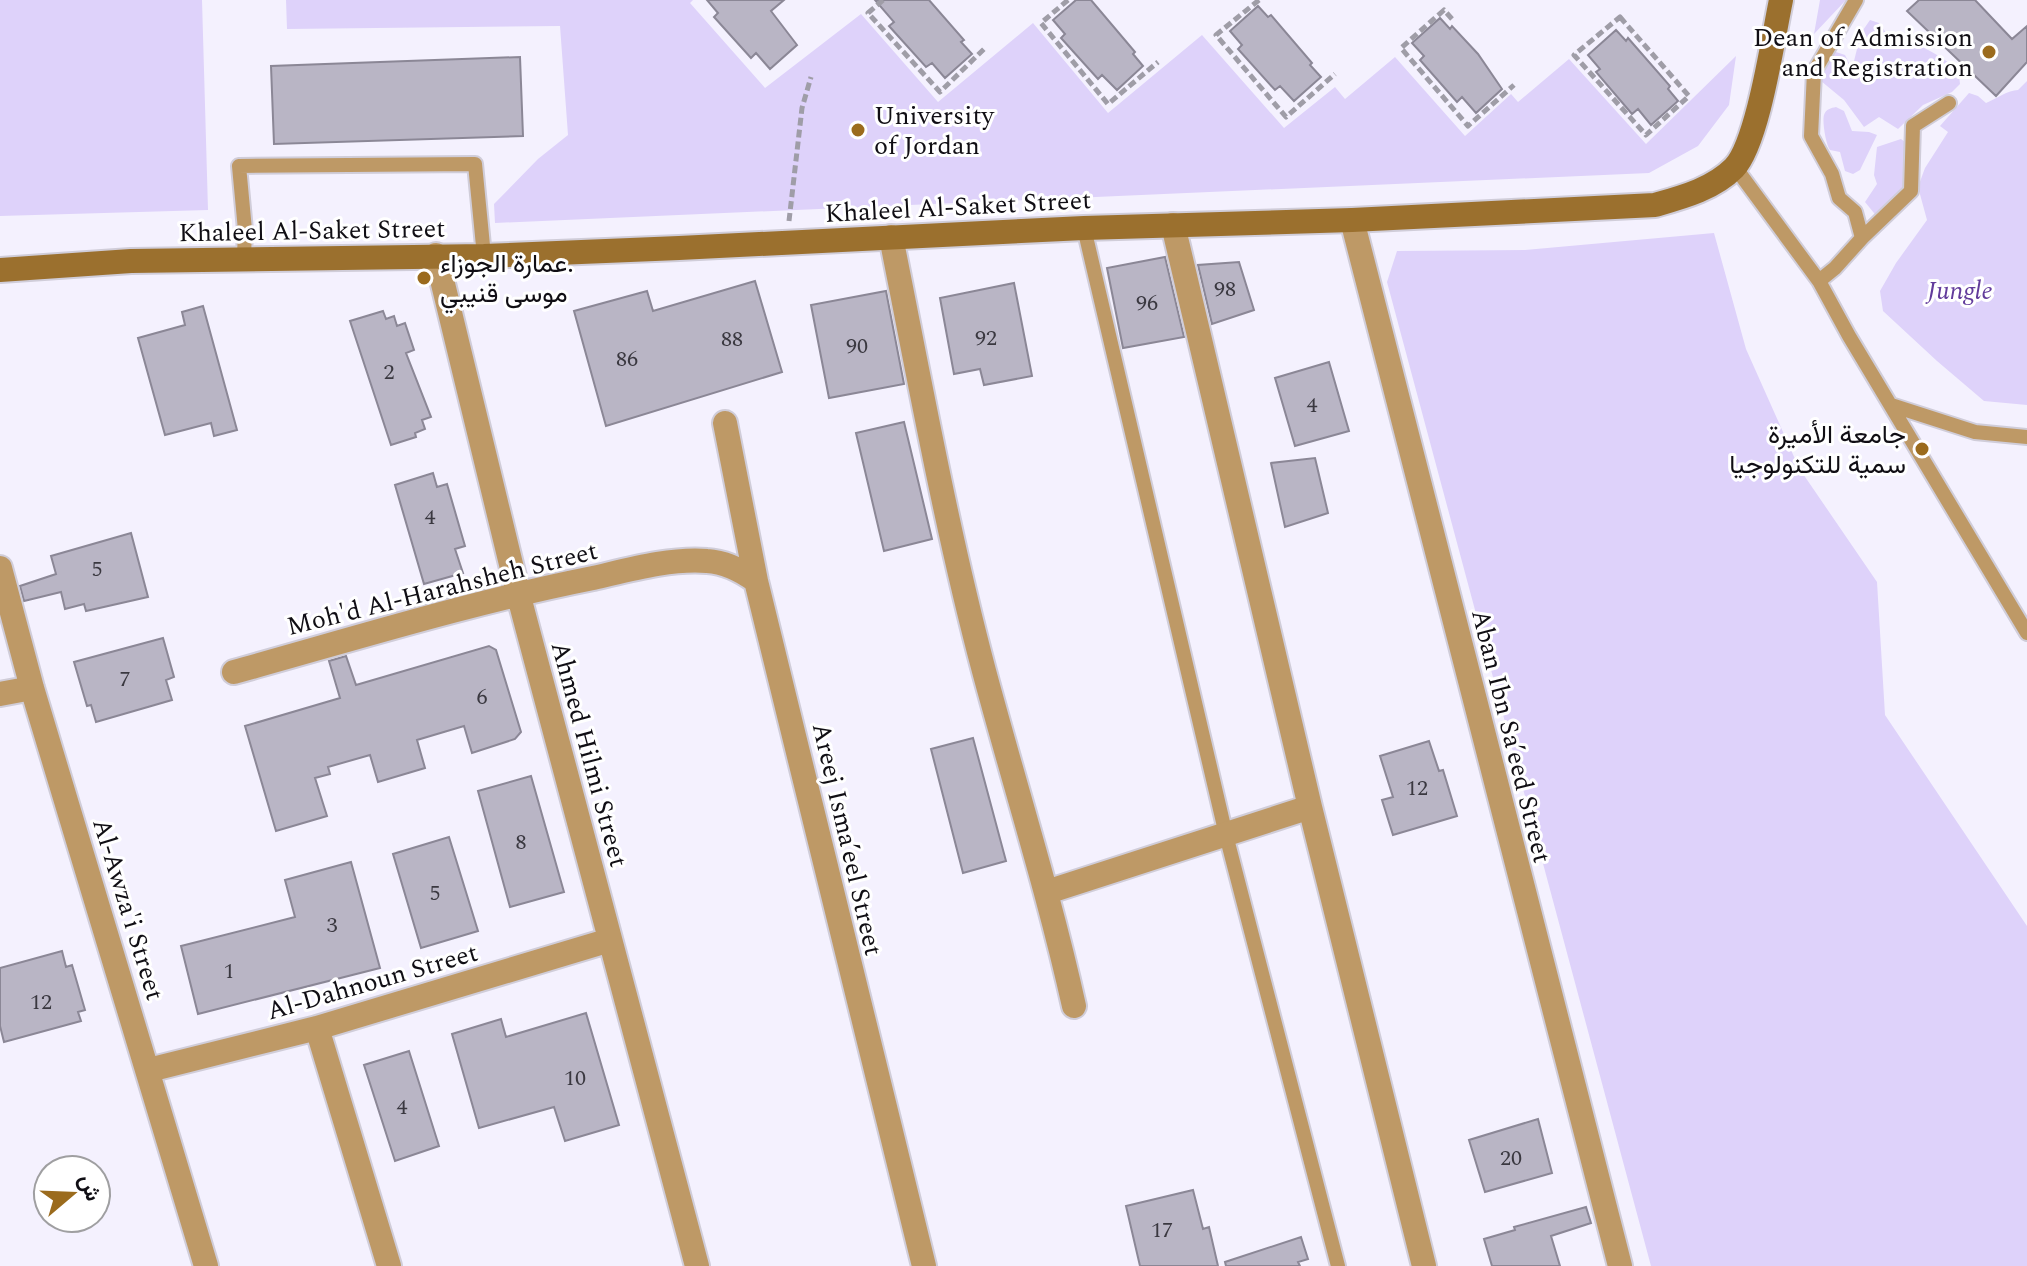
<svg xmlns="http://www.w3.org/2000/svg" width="2027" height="1266" font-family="Spectral,Vazirmatn,serif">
  <rect width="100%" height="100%" fill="#f4f1fe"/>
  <!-- green -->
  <path fill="#ded2fa" d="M 0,0 L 202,0 L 208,210 L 0,216 Z
    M 286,0 L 693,0 L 690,3 L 765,88 L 861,14 L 938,102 L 1033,23 L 1108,113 L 1202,35 L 1284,128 L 1335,87 L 1345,99 L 1395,57 L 1465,136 L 1511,94 L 1518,102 L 1569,59 L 1646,144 L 1736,56 L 1729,105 L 1698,146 L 1649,173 L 495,223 L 494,204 L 538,159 L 568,135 L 560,26 L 287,29 Z
    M 1820,0 L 1846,0 L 1814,34 Z
    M 1870,20 L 1879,23 L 1892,41 L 1901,43 L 1908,38 C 1925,52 1960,59 1960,84 L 1952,92 L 1923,105 L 1898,129 L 1879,117 L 1864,127 L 1844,100 L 1821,81 L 1827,61 L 1833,51 L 1845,55 L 1852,69 L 1861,33 Z
    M 2027,81 L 2027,405 L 1984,401 L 1937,361 L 1883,311 L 1880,291 L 1896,263 L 1927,220 L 1918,187 L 1925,168 L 1948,132 L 1940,126 L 1969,93 L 1978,96 L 1986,103 C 1996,99 2008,90 2018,90 Z
    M 1836,107 L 1844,111 L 1852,131 L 1869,132 L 1877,135 L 1860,170 L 1853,174 L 1845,171 L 1840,152 L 1830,150 C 1826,145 1822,122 1824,115 C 1826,109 1831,108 1836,107 Z
    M 1901,139 L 1914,149 L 1918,172 L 1900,191 L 1895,209 L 1878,218 L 1865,202 L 1877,184 L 1874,175 L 1877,147 Z
    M 1714,233 L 1746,349 L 1799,468 L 1877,582 L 1885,715 L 2027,926 L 2027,1266 L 1651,1266 L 1387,282 L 1397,251 L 1525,250 Z"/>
  <!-- building -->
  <path fill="#b9b5c5" stroke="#8b8796" stroke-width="2" d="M 707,0 L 784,0 L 771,11 L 797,45 L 770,69 L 756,53 L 751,58 L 714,17 L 718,13 Z
    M 875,0 L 929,0 L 964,40 L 961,42 L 972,54 L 945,78 L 932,63 L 926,67 L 889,26 L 894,22 Z
    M 1076,0 L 1091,0 L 1135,52 L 1133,54 L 1143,66 L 1117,90 L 1102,75 L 1098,79 L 1061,38 L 1065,34 L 1053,20 Z
    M 1919,0 L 1975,0 L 2012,39 L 2027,26 L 2027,62 L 1996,96 L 1907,11 Z
    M 1258,6 L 1268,17 L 1271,15 L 1312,63 L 1310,65 L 1321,77 L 1294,101 L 1280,86 L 1275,90 L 1238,49 L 1242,45 L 1230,31 Z
    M 1440,18 L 1450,29 L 1452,26 L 1478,54 L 1502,89 L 1476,113 L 1462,97 L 1457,102 L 1420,60 L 1424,56 L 1412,43 Z
    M 1616,30 L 1626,41 L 1628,38 L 1670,86 L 1668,89 L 1678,101 L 1651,125 L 1638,109 L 1632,114 L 1596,72 L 1600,69 L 1588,55 Z
    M 520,57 L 523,136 L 274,144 L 271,66 Z
    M 1165,257 L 1184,337 L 1123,348 L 1107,268 Z
    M 1239,262 L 1254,310 L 1212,324 L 1198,265 Z
    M 755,281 L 782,372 L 606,426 L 574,311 L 647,291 L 653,311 Z
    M 1014,283 L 1032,376 L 984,385 L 980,369 L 954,374 L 940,298 Z
    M 886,291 L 904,384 L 829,398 L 811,305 Z
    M 203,306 L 237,430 L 214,436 L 211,423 L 165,435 L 138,338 L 185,325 L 182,312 Z
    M 383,311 L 386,319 L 394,316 L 397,326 L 405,323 L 414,350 L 406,353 L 431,417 L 422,420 L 425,429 L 415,433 L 416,437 L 391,445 L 350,321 Z
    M 1329,362 L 1349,431 L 1295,446 L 1275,378 Z
    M 904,422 L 932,539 L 884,551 L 856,433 Z
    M 1315,458 L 1328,513 L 1285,527 L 1271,463 Z
    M 433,473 L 437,487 L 447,484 L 465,546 L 455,549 L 463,573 L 424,584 L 395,485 Z
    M 131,533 L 148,597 L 86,611 L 84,604 L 65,609 L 61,592 L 24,601 L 20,586 L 56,574 L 51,556 Z
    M 163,638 L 174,677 L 166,680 L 172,700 L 96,722 L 91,705 L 87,706 L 74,662 Z
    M 489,646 L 496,650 L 521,732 L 515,739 L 472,753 L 464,726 L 417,740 L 425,768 L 378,782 L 370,755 L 328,767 L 330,774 L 315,778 L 327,816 L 276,831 L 245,726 L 340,698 L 329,661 L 346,656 L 356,685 Z
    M 973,738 L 1006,861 L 963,873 L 931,749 Z
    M 1429,741 L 1439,771 L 1443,770 L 1457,816 L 1393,835 L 1382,800 L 1393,797 L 1380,756 Z
    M 531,776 L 564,892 L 510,907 L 478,791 Z
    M 449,837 L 478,931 L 421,948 L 393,854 Z
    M 351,862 L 380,968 L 198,1014 L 181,946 L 295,917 L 285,880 Z
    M 62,951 L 66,967 L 72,965 L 85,1010 L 78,1012 L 81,1021 L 4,1042 L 0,1026 L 0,968 Z
    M 586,1013 L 619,1125 L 565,1141 L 554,1107 L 479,1128 L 452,1034 L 501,1019 L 506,1037 Z
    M 409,1051 L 439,1146 L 395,1161 L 364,1065 Z
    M 1538,1119 L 1552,1173 L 1485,1192 L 1469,1140 Z
    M 1193,1190 L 1203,1229 L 1209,1227 L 1218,1266 L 1140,1266 L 1126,1206 Z
    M 1586,1207 L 1591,1223 L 1551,1236 L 1560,1266 L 1492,1266 L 1484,1239 L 1515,1230 L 1514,1227 Z
    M 1301,1237 L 1308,1259 L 1298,1262 L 1300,1266 L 1226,1266 L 1225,1262 Z"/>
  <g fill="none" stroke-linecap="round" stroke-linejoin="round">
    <!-- lane casing -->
    <g stroke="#d0cdd9" stroke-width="18">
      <path id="lane" d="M 1735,167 L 1819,281 L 1849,336 L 2027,633
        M 1084,228 L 1226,835 L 1338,1266
        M 1862,238 L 1911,191 L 1913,126 L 1949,103
        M 244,257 L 245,230 L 239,166 L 475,164 L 484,256
        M 1819,281 L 1835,268 L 1862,238 L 1855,212 L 1839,198 L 1832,174 L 1811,136 L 1814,72 L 1856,0
        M 1891,405 L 1975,432 L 2027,437"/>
    </g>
    <!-- street casing -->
    <g stroke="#d0cdd9" stroke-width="28">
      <path id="street" d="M 1352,220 L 1620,1266
        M 1173,225 L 1310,807 L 1424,1266
        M 891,237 C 920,382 946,528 984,671 C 1014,783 1049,893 1074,1006
        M 436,255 L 518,593 L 697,1266
        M 725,423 L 756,581 L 924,1266
        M 0,568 L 32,688 L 206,1266
        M 234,672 C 353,639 472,602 593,578 C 628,570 670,558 707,561 C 726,562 741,570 756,581
        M 0,694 L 32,688
        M 1047,892 L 1310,807
        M 317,1028 L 389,1266
        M 149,1070 L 317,1028 L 610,940"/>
    </g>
    <!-- secondary casing -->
    <g stroke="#d0cdd9" stroke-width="28">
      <path id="secondary" d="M 0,270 L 131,261 L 484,256 L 679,248 L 1084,228 L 1352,220 L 1655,205 C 1683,197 1713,189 1734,168 C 1758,143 1773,38 1781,0"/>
    </g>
    <!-- path -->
    <path stroke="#9f9da7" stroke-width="5" stroke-dasharray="8 4" stroke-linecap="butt" d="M 883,0 L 868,13 L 940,92 L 984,49
      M 1068,0 L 1041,23 L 1108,104 L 1158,62
      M 1259,0 L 1216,35 L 1286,117 L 1335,74
      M 1620,17 L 1689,96 L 1646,135 L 1574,55 Z
      M 1452,19 L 1444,10 L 1401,48 L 1468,126 L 1514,85
      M 789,221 L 802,108 L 811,77"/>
    <!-- lane -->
    <use href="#lane" stroke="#be9966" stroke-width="14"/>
    <!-- street -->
    <use href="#street" stroke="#be9966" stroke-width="24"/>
    <!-- secondary -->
    <use href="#secondary" stroke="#9b702e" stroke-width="24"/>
  </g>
  <!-- markers -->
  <g fill="#9b6b1d" stroke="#fff" stroke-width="3">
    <circle cx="1989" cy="52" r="8"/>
    <circle cx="858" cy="130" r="8"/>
    <circle cx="424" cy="278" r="8"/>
    <circle cx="1922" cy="449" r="8"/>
  </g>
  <g text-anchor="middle" stroke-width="6" stroke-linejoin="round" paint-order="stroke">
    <!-- number labels -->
    <g font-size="22" fill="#3a3840">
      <text x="1225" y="296">98</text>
      <text x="1147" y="310">96</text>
      <text x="986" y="345">92</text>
      <text x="732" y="346">88</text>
      <text x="857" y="353">90</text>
      <text x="627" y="366">86</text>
      <text x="389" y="379">2</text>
      <text x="1312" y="412">4</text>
      <text x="430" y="524">4</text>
      <text x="97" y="576">5</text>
      <text x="125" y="686">7</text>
      <text x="482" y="704">6</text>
      <text x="1417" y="795">12</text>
      <text x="521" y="849">8</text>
      <text x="435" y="900">5</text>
      <text x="332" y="932">3</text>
      <text x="229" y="978">1</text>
      <text x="41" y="1009">12</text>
      <text x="575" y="1085">10</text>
      <text x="402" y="1114">4</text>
      <text x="1511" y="1165">20</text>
      <text x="1162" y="1237">17</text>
    </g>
    <!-- poi labels -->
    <g font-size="26" fill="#100e14" stroke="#fff" text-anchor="end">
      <text x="1973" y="46">Dean of Admission<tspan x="1973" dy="30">and Registration</tspan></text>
      <text x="874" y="124" text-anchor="start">University<tspan x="874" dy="30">of Jordan</tspan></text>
      <text x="440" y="272" text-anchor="start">عمارة الجوزاء.<tspan x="440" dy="30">موسى قنيبي</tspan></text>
      <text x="1906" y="443">جامعة الأميرة<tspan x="1906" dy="30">سمية للتكنولوجيا</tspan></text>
    </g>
    <!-- street labels -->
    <g font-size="26" fill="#100e14" stroke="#fff">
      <text transform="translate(958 206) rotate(-3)" y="9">Khaleel Al-Saket Street</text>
      <text transform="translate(312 230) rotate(-1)" y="9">Khaleel Al-Saket Street</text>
      <text transform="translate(442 588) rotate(-14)" y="9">Moh'd Al-Harahsheh Street</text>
      <text transform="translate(1512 736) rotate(76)" y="9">Aban Ibn Sa’eed Street</text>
      <text transform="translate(590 754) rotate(75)" y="9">Ahmed Hilmi Street</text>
      <text transform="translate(848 839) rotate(77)" y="9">Areej Isma’eel Street</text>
      <text transform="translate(129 909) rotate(73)" y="9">Al-Awza'i Street</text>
      <text transform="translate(372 981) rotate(-16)" y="9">Al-Dahnoun Street</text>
    </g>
    <!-- park labels -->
    <g font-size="26" font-style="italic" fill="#623b9b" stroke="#fff">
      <text x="1960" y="299">Jungle</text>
    </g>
  </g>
  <!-- north arrow -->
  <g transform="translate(72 1194) rotate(71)"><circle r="38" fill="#ffffff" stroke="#9f9fa1" stroke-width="2"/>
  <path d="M0-6L14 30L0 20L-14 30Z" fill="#9b6b1d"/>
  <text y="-12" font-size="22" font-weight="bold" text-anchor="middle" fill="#100e14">ش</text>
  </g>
</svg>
